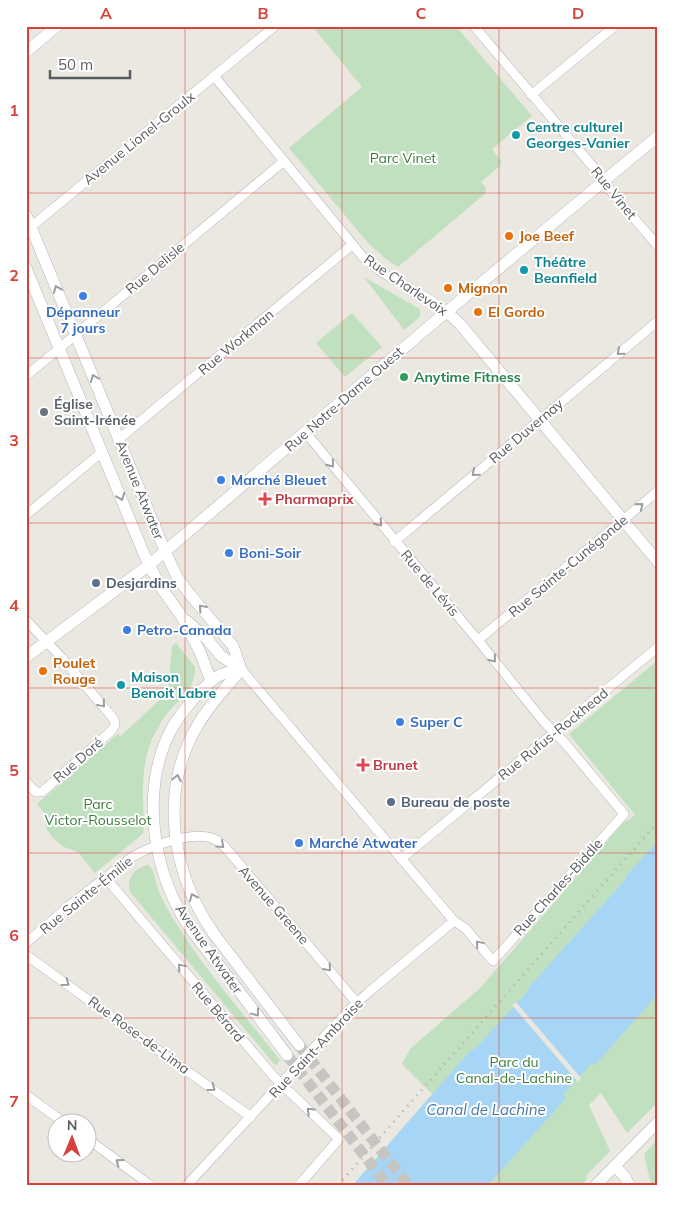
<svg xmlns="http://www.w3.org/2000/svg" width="684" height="1211" font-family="Mulish,sans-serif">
  <rect width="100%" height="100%" fill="#ebe8e1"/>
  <!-- green -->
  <path fill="#c1e0c0" d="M 312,26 L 456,26 L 532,116 L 492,149 L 502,162 L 500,164 L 501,165 L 481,182 L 486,188 L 485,194 L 398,267 L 387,260 L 368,243 L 289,148 L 362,87 Z
    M 364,277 L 420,309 L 420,317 L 404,330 Z
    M 352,313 L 382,347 L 345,377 L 316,343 Z
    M 176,643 L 195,667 C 196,689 178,700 166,715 C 161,722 156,731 152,739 C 140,768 143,796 144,827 L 143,833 L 138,838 L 95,873 L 78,852 L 64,847 L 52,837 L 46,828 L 44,813 L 37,804 L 118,734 L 120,736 L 125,732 L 168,692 L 172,646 Z
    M 658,660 L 658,1102 L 627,1133 L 601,1093 L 589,1105 L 610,1151 L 586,1176 L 587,1179 L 582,1185 L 353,1185 L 432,1094 L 402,1064 L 410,1049 L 481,987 L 622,824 L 635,815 L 569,734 Z
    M 148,865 C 154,869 154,876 156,882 C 160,897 168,911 176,923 C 206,972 245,1015 280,1060 L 277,1065 L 274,1064 L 131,893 C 124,880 135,867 148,865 Z
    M 658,1139 L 658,1185 L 651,1185 L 644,1154 Z"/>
  <!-- water -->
  <path fill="#a7d5f5" d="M 658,841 L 658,994 L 595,1065 L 592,1063 L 563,1095 L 566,1098 L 488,1185 L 353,1185 L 472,1049 L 474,1050 L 529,990 L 528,988 L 626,879 L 626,876 Z"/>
  <!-- pier -->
  <path fill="#ebe8e1" d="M 516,1002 L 581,1078 L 578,1082 L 512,1005 Z"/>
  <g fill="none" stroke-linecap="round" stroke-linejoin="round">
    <!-- secondary-tunnel -->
    <path stroke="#c6c5c1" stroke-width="11" stroke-dasharray="11 5.5" stroke-linecap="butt" d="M 299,1045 L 408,1185
      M 287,1055 L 387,1185"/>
    <!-- street casing -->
    <g stroke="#b1b4b7" stroke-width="10">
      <path id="street" d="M 474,26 L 594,168 L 614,195 L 658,246
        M 214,76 L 363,257 C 387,281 422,290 447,312
        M 531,95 L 615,26
        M 26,231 L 275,26
        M 26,376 L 284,161
        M 119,439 L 352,245
        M 26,515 L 102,452
        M 394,542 L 658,321
        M 26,620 L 62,658 L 113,718 C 117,724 114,728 109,733 L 42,792 L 36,792 L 26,782
        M 478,640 L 658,491
        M 241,669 L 454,921 L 465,928 L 493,961 L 624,814 L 564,742 L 544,722 L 481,644 L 306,433
        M 401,859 L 658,647
        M 105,877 L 274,1077 L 339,1139 L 299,1185
        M 26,943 L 70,905 L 132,857 C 152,846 190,831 212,838 C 217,840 221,843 225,847 L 357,1003
        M 26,955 L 251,1117
        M 26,1095 L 66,1124
        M 88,1139 L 150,1185
        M 187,1185 L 348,1011 L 370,991 L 454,921"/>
    </g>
    <!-- secondary casing -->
    <g stroke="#b3b6ba" stroke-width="12">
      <path id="secondary" d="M 26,52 L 57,26
        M 26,215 L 165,551 L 177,577 L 188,592 L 233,646 L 241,669
        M 26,268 L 144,554 L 160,586 L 182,617 L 200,652 L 211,681
        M 447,312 L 460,324 L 658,562
        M 187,621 L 207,639 L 221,656 L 241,669
        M 26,657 L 149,565 L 432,324 L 658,136
        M 241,669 C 234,671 226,672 220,675 C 205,683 177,717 170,732 C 143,785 151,856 178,908 C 190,932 209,952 225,973 C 246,1000 266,1027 287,1055
        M 241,669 C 227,687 211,703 199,723 C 158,790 171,872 214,934 L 299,1045
        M 615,1166 L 625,1177 L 629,1185
        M 596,1185 L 658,1122"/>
    </g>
    <!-- street -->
    <use href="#street" stroke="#fff" stroke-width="9"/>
    <!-- secondary -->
    <use href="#secondary" stroke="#fff" stroke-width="11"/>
    <!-- rail -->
    <path stroke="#afb0b0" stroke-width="3" stroke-dasharray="1 6" stroke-linecap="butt" d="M 338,1185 L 658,822"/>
  </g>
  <!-- one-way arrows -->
  <defs><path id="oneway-chevron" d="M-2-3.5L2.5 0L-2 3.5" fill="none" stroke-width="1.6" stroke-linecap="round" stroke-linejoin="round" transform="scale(1.25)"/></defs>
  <g stroke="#9b9ea0">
    <use href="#oneway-chevron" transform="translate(57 289) rotate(-112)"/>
    <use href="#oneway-chevron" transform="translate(620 352) rotate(140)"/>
    <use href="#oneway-chevron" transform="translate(94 378) rotate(-112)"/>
    <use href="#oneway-chevron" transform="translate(331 464) rotate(51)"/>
    <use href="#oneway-chevron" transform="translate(475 473) rotate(140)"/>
    <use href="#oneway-chevron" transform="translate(121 497) rotate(68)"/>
    <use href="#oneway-chevron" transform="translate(640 506) rotate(-39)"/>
    <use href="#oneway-chevron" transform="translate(379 523) rotate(51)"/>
    <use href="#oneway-chevron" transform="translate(202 608) rotate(-131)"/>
    <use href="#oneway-chevron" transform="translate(493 659) rotate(51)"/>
    <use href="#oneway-chevron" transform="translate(102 704) rotate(50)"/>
    <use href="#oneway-chevron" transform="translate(177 778) rotate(-79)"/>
    <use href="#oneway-chevron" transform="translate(221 845) rotate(42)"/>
    <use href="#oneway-chevron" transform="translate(193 897) rotate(-114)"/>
    <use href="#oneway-chevron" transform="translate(479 944) rotate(-130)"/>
    <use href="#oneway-chevron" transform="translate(181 967) rotate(-130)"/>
    <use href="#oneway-chevron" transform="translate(328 968) rotate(49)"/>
    <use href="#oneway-chevron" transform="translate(66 983) rotate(36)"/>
    <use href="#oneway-chevron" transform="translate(256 1013) rotate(53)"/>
    <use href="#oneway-chevron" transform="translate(212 1088) rotate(36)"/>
    <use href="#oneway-chevron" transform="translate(310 1111) rotate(-136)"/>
    <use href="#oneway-chevron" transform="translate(119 1162) rotate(-144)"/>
  </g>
  <!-- grid -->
  <path fill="none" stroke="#d5433c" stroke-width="1" stroke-opacity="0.55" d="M 185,26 L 185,1185M 342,26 L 342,1185M 499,26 L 499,1185M 26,193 L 658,193M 26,358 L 658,358M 26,523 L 658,523M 26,688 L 658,688M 26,853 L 658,853M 26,1018 L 658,1018"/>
  <!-- markers -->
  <g fill="#0f9aa8" stroke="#fff" stroke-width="2">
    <circle cx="516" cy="135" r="5"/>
    <circle cx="524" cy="270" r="5"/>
    <circle cx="121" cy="685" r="5"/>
  </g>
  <g fill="#e8710a" stroke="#fff" stroke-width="2">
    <circle cx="509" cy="236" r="5"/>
    <circle cx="448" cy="288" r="5"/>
    <circle cx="478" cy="312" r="5"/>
    <circle cx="43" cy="671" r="5"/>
  </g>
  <g fill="#3f7fe0" stroke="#fff" stroke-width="2">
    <circle cx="83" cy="296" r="5"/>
    <circle cx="221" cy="480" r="5"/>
    <circle cx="229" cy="553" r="5"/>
    <circle cx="127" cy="630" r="5"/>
    <circle cx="400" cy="722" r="5"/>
    <circle cx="299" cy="843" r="5"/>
  </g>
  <circle fill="#2e9e5b" stroke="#fff" stroke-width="2" cx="404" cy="377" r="5"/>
  <circle fill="#6b7280" stroke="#fff" stroke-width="2" cx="44" cy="412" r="5"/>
  <g fill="#e0444e" stroke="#fff" stroke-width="2">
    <path d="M262.5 491.5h5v5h5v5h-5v5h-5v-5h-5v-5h5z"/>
    <path d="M360.5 757.5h5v5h5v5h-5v5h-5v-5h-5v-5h5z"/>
  </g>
  <g fill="#5c6f8a" stroke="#fff" stroke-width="2">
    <circle cx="96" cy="583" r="5"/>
    <circle cx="391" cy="802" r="5"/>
  </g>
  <g text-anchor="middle" stroke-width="4" stroke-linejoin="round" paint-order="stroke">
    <!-- culture labels -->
    <g font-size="14" font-weight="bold" fill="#0d838f" stroke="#fff" text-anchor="start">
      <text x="526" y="132">Centre culturel<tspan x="526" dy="16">Georges-Vanier</tspan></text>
      <text x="534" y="267">Théâtre<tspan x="534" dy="16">Beanfield</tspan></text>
      <text x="131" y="682">Maison<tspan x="131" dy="16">Benoit Labre</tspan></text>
    </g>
    <!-- street labels -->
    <g font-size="14" fill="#595d60" stroke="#fff">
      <text transform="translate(139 138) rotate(-39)" y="5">Avenue Lionel-Groulx</text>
      <text transform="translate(614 193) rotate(51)" y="5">Rue Vinet</text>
      <text transform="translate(155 268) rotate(-40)" y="5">Rue Delisle</text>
      <text transform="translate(406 285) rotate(34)" y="5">Rue Charlevoix</text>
      <text transform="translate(236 342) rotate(-40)" y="5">Rue Workman</text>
      <text transform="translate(344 399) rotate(-41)" y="5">Rue Notre-Dame Ouest</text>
      <text transform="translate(526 431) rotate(-40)" y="5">Rue Duvernay</text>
      <text transform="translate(140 490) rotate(68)" y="5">Avenue Atwater</text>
      <text transform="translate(568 566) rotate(-40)" y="5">Rue Sainte-Cunégonde</text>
      <text transform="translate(430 583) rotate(50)" y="5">Rue de Lévis</text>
      <text transform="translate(553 734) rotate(-39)" y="5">Rue Rufus-Rockhead</text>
      <text transform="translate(78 760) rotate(-41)" y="5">Rue Doré</text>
      <text transform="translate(558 887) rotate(-48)" y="5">Rue Charles-Biddle</text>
      <text transform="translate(86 895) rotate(-39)" y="5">Rue Sainte-Émilie</text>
      <text transform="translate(274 905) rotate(49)" y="5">Avenue Greene</text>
      <text transform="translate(209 949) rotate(55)" y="5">Avenue Atwater</text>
      <text transform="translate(218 1012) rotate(50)" y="5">Rue Bérard</text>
      <text transform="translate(139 1035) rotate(36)" y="5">Rue Rose-de-Lima</text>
      <text transform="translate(316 1048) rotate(-47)" y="5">Rue Saint-Ambroise</text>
    </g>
    <!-- park labels -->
    <g font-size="14" fill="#3c7c3d" stroke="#fff">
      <text x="403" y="163">Parc Vinet</text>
      <text x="98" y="809">Parc<tspan x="98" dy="16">Victor-Rousselot</tspan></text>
      <text x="514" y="1067">Parc du<tspan x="514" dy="16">Canal-de-Lachine</tspan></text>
    </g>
    <!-- food labels -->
    <g font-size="14" font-weight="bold" fill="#c56008" stroke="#fff" text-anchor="start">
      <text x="519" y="241">Joe Beef</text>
      <text x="458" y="293">Mignon</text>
      <text x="488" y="317">El Gordo</text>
      <text x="53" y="668">Poulet<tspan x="53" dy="16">Rouge</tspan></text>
    </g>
    <!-- shop labels -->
    <g font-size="14" font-weight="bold" fill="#366cbe" stroke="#fff" text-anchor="start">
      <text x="83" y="317" text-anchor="middle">Dépanneur<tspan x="83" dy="16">7 jours</tspan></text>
      <text x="231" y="485">Marché Bleuet</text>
      <text x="239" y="558">Boni-Soir</text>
      <text x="137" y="635">Petro-Canada</text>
      <text x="410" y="727">Super C</text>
      <text x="309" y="848">Marché Atwater</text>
    </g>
    <!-- leisure labels -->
    <g font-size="14" font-weight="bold" fill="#27864d" stroke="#fff" text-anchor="start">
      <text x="414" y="382">Anytime Fitness</text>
    </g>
    <!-- worship labels -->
    <g font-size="14" font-weight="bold" fill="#5b616d" stroke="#fff" text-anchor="start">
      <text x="54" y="409">Église<tspan x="54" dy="16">Saint-Irénée</tspan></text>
    </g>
    <!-- health labels -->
    <g font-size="14" font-weight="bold" fill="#be3a42" stroke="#fff" text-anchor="start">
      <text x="275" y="504">Pharmaprix</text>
      <text x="373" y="770">Brunet</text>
    </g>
    <!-- service labels -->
    <g font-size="14" font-weight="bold" fill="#4e5e75" stroke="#fff" text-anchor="start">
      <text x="106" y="588">Desjardins</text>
      <text x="401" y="807">Bureau de poste</text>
    </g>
    <!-- water labels -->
    <g font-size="15" font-style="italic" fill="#4778a5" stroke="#fff">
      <text x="486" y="1115">Canal de Lachine</text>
    </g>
  </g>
  <!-- border -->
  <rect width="684" height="1211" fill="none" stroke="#ffffff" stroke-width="55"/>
  <!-- north arrow -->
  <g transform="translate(72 1138) rotate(1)"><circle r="24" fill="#ffffff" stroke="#bdbebf"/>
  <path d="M0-4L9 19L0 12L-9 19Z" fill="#d5433c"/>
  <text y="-8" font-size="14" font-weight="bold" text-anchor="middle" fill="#595d60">N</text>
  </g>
  <!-- scale -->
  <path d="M50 70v8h80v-8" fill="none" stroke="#595d60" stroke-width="2.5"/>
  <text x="58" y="70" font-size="15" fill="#595d60" stroke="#ffffff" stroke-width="4" paint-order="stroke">50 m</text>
  <rect x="28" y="28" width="628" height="1156" fill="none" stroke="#d5433c" stroke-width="2"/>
  <g font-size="16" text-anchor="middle" font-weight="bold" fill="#d5433c">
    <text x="106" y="19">A</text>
    <text x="263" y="19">B</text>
    <text x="421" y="19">C</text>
    <text x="578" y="19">D</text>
    <text x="14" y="116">1</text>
    <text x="14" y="281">2</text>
    <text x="14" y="446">3</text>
    <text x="14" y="611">4</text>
    <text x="14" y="776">5</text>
    <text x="14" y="941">6</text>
    <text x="14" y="1107">7</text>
  </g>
</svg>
